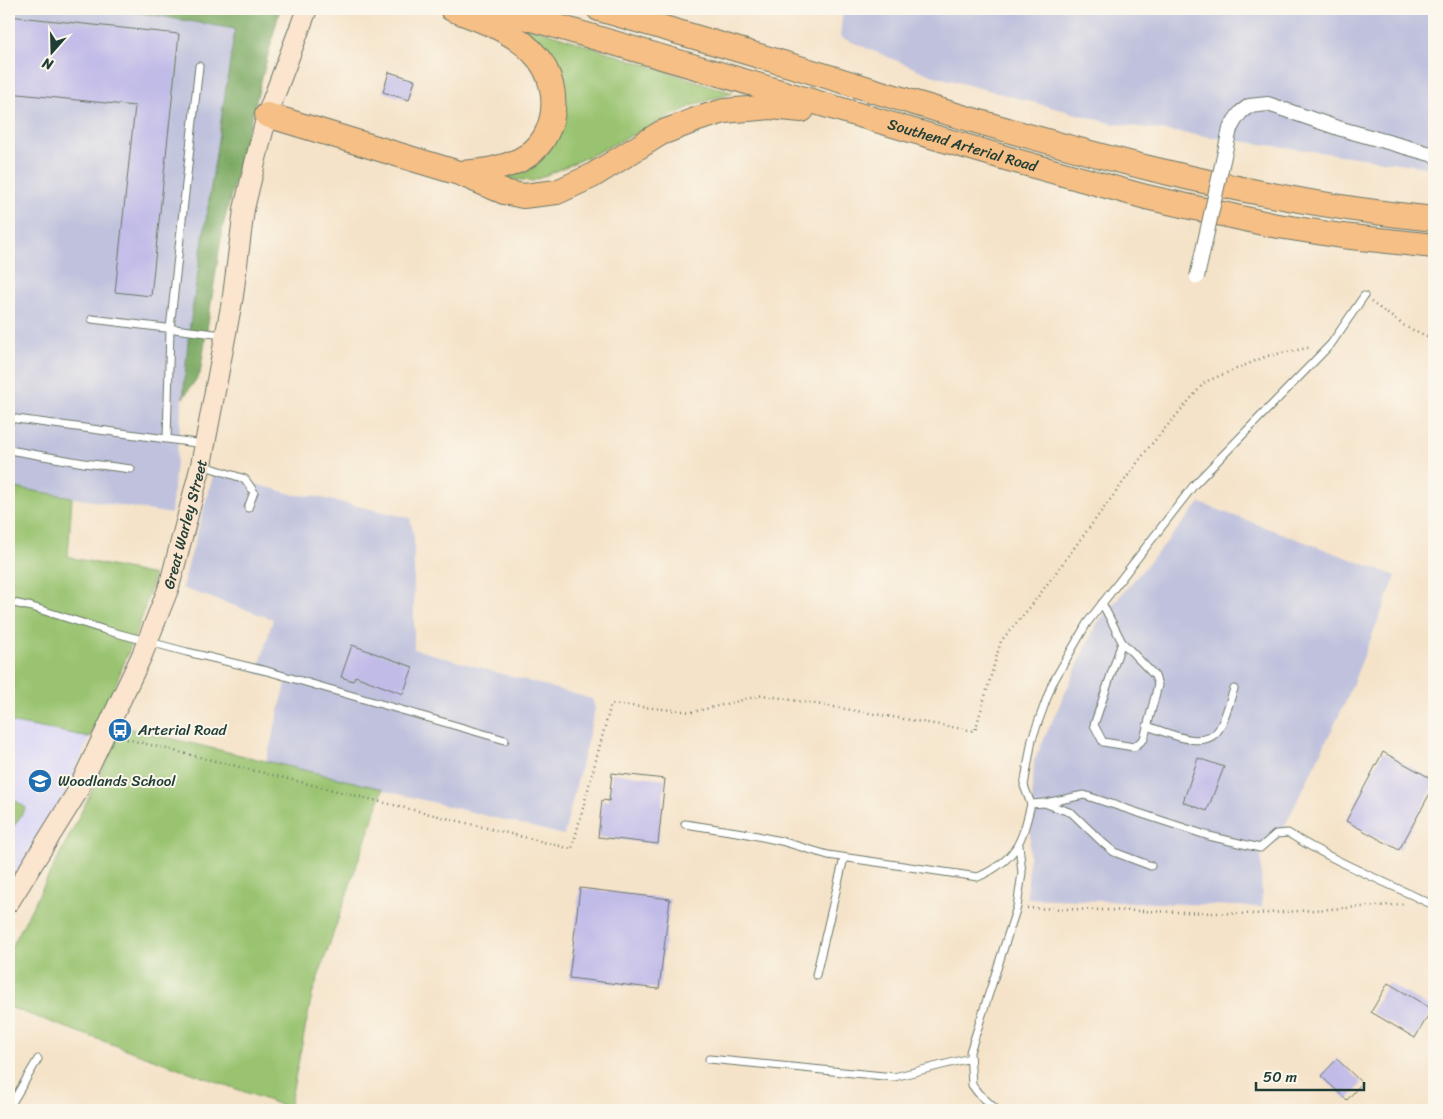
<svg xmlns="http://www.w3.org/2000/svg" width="1443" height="1119" font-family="Sriracha,sans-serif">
  <rect width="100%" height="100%" fill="#fbf7ec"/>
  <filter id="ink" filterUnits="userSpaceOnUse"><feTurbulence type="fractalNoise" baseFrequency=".02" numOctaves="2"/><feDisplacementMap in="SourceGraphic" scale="10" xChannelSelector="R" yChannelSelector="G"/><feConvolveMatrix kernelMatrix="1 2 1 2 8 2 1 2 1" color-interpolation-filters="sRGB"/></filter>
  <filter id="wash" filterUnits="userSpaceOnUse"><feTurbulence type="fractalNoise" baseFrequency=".0096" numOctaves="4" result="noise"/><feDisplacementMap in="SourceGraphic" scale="20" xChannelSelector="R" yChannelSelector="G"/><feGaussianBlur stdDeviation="1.12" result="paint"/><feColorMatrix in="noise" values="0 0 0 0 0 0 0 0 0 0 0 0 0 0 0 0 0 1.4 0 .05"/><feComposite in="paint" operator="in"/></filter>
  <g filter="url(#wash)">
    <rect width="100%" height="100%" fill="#f5e3c9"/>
    <!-- built -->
    <path fill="#d9d6f7" d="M 9,722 L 90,737 L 52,825 L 9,888 Z"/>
    <!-- industrial -->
    <path fill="#c0c2dd" d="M 9,9 L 118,9 L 235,28 L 189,331 L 171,514 L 9,487 Z
      M 843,9 L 1434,9 L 1434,168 L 1110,123 L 931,75 L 840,37 Z
      M 214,472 L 295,495 L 313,496 L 410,518 L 414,537 L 414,649 L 592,699 L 595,709 L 564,835 L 266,761 L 287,680 L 255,673 L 261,661 L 273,619 L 182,588 Z
      M 1200,503 L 1396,576 L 1345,703 L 1277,842 L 1261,849 L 1262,907 L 1027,898 L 1034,761 L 1097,623 Z"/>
    <!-- green -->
    <path fill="#99c370" stroke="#5c8052" d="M 521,24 L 733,93 L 696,104 L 594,154 L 533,181 L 499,178 L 531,167 L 549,151 L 566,112 L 557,63 Z
      M 9,487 L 72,497 L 68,557 L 154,575 L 141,620 L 114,688 L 90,737 L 9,722 Z
      M 123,727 L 383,789 L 312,995 L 289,1108 L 9,1007 L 9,952 L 74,827 Z
      M 9,796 L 26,808 L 9,833 Z"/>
    <!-- forest -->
    <path fill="#7aa962" stroke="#4c734b" d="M 118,9 L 280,9 L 223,226 L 200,374 L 183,398 L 189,331 L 235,29 Z"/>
    <g id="blocks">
      <!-- building -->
      <path fill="#c1bbe8" d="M 9,16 L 179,34 L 151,296 L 115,292 L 135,106 L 9,93 Z
        M 389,72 L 415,80 L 409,100 L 383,92 Z
        M 352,645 L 413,667 L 403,694 L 355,676 L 353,681 L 341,677 Z
        M 1383,752 L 1434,780 L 1434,786 L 1399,850 L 1346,821 Z
        M 1198,758 L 1224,767 L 1207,811 L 1183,802 Z
        M 612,773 L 665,779 L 658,844 L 598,837 L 602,800 L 609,801 Z
        M 580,888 L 670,899 L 659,989 L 569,978 Z
        M 1388,983 L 1432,1009 L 1415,1038 L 1371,1012 Z
        M 1337,1059 L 1362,1083 L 1347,1100 L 1321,1076 Z"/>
    </g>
  </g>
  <g filter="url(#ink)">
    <use href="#blocks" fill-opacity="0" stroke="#6a7768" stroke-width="1"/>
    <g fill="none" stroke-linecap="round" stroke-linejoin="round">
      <!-- service casing -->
      <g stroke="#6a7768" stroke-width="9">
        <path id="service" d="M 92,319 L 223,335
          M 9,418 L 204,444
          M 167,439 L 170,329 L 199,66
          M 9,450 L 84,463 L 131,469
          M 202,465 L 245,479 L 254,492 L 248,508
          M 9,602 L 32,607 L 105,630 L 187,652 L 267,671 L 505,740
          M 1102,603 L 1122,642 L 1155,676 L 1158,685 L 1144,739 L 1134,747 L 1103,742 L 1094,725 L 1122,642
          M 1147,726 C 1166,732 1205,752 1219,729 C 1226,717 1229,702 1234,689
          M 1045,803 L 1084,795 L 1209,836 L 1260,848 L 1276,834 L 1288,833 C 1331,860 1383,881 1429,903
          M 685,824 L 743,833 L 781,841 L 828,855 L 978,877 C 1016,860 1022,842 1031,804
          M 1151,866 L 1114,852 L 1102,842 L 1072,813 L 1044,803 L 1031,804 L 1024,786 L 1032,739 L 1052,684 L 1087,623 L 1194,485 L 1331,344 L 1364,296
          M 816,975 L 844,858
          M 709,1059 L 894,1077 L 970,1058
          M 9,1108 L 38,1059
          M 997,1110 L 978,1093 L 972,1085 L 970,1052 L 1017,907 L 1022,873 L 1019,845"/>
      </g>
      <!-- minor casing -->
      <g stroke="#6a7768" stroke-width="16">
        <path id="minor" d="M 1230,129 L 1235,120 L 1241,112 L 1249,106 L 1268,104 L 1338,128 L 1434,155"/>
      </g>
      <!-- secondary casing -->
      <g stroke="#6a7768" stroke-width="22">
        <g id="secondary">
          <path id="s1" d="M 9,902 L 76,794 L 142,655 L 169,587 L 201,465 L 233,296 L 244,209 L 255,163 L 267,115 L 307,9"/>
        </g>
      </g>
      <!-- trunk casing -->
      <g stroke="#6a7768" stroke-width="26">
        <g id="trunk">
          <path d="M 452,9 C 483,21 516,31 538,58 C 563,89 558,141 520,160 C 499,170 483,171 460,173"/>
          <path id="s2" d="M 498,9 L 1009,159 L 1146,197 L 1272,225 L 1342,236 L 1434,246"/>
          <path d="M 599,9 C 692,36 785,63 878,92 C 1061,147 1242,200 1434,219"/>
          <path d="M 267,115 L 459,173 L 504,192 L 523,196 L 557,192 L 592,176 L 661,133 L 698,119 L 724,111 L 771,107 L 802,110"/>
        </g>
      </g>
      <!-- path -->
      <path stroke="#6a7768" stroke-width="2.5" stroke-dasharray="1 4" stroke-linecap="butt" d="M 1371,302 L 1406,327 L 1434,339
        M 122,738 L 572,849 L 611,704 L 693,712 L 763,695 L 975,731 L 1001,641 L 1031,606 L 1150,446 L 1205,382 L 1267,356 L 1312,347
        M 1027,908 L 1254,914 L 1406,904"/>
      <!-- service -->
      <use href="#service" stroke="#fff" stroke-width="7"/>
      <!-- minor -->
      <use href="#minor" stroke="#fff" stroke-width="14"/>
      <!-- secondary -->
      <use href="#secondary" stroke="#fbe5cf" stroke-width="20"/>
      <!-- trunk -->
      <use href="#trunk" stroke="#f5bf86" stroke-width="24"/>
      <!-- minor-bridge casing -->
      <g stroke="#6a7768" stroke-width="16" stroke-linecap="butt">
        <path id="minor-bridge" d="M 1197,277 L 1230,129"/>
      </g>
      <!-- minor-bridge -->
      <use href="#minor-bridge" stroke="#fff" stroke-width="14"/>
    </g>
  </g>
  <!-- icons -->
  <defs>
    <g id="bus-disc" transform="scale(1.25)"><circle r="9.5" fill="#1f6fb2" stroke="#fbf7ec"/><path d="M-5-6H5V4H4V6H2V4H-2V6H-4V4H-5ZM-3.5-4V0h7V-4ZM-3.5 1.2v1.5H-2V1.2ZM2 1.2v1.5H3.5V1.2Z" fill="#fff"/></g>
    <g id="school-disc" transform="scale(1.25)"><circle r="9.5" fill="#1f6fb2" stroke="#fbf7ec"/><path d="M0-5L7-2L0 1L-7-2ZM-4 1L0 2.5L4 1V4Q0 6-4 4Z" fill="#fff"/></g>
  </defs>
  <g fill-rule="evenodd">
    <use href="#bus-disc" x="120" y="730"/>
    <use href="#school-disc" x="40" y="781"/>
  </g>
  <g text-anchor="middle" stroke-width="4" stroke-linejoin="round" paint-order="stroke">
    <!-- street labels -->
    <g font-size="15" fill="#1f3d34" stroke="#fbf7ec">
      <text dy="5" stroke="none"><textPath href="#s2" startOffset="484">Southend Arterial Road</textPath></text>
      <text dy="5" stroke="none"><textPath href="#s1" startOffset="419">Great Warley Street</textPath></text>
    </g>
    <!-- poi labels -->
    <g font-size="15" fill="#1f3d34" stroke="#fbf7ec" text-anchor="start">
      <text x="138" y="735">Arterial Road</text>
      <text x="58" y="786">Woodlands School</text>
    </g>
  </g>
  <!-- margin -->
  <rect width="1443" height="1119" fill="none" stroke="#fbf7ec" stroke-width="30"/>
  <!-- north arrow -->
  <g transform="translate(52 52) rotate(200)" stroke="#fbf7ec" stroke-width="4" paint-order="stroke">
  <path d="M0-4L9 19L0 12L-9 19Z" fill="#1f3d34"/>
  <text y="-8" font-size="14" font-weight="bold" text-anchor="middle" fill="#1f3d34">N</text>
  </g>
  <!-- scale -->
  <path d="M1256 1082v8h108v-8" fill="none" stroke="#1f3d34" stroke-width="2.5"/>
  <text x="1263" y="1082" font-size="15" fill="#1f3d34" stroke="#fbf7ec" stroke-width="4" paint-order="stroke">50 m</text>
</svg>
